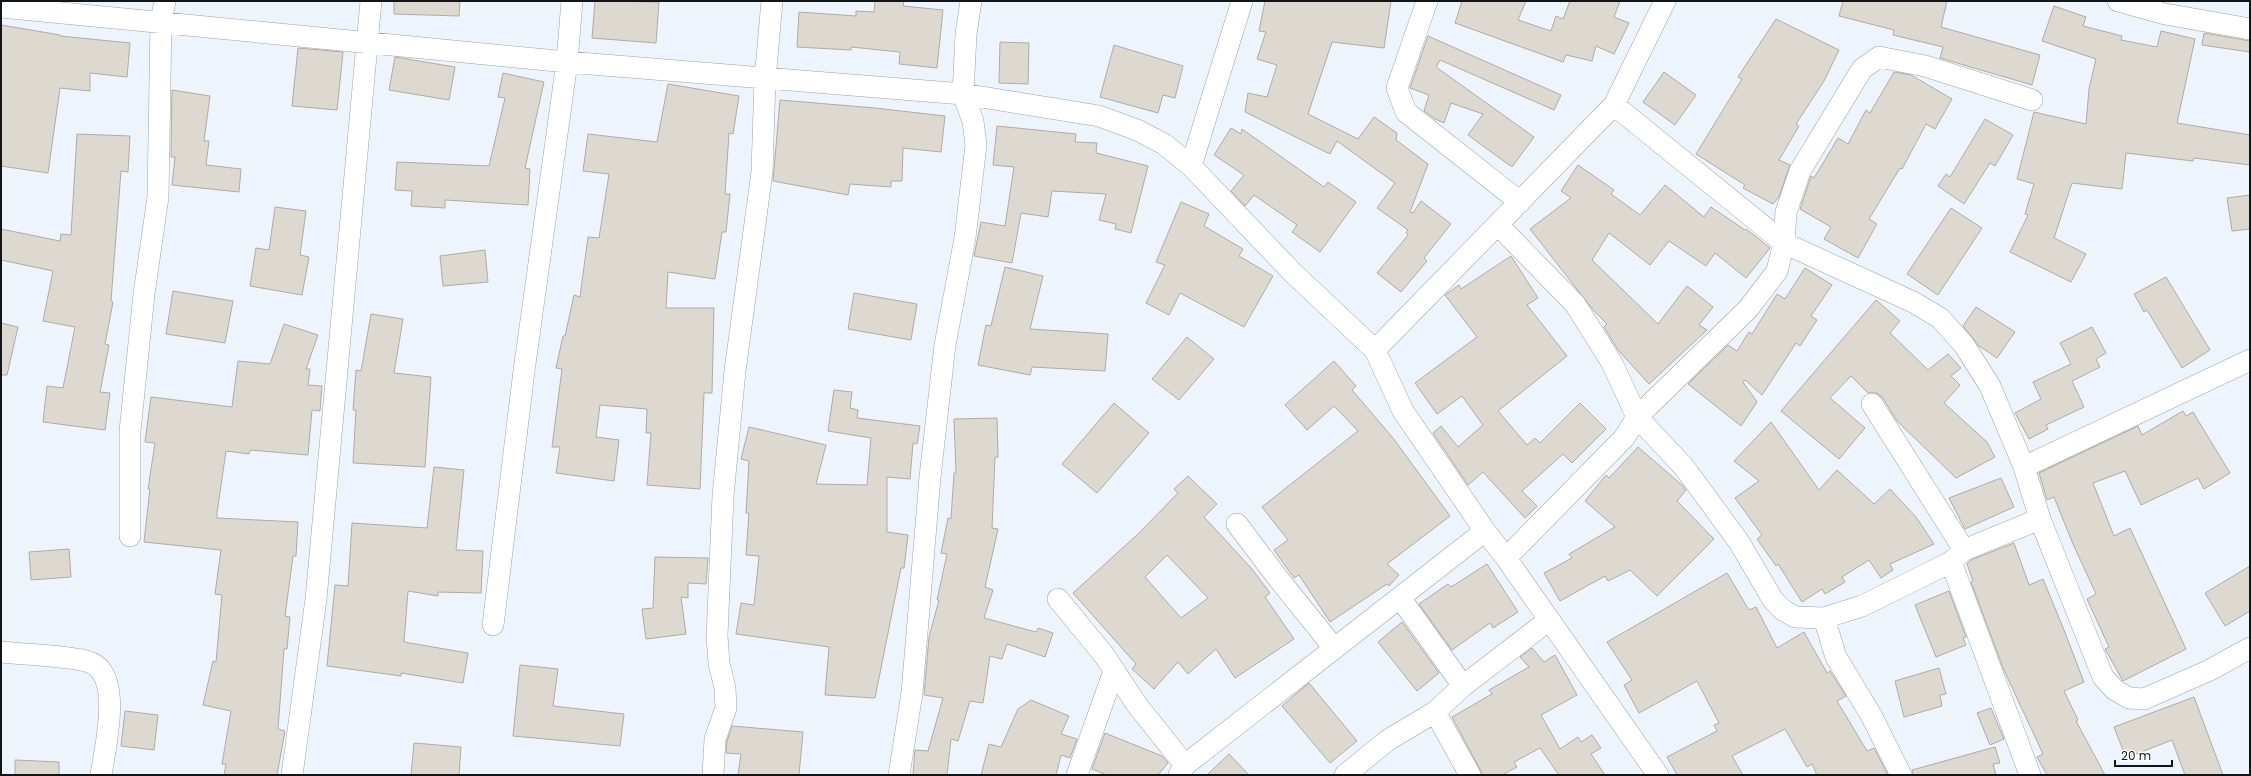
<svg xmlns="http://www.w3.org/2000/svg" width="2251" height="776" font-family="Poppins,sans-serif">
  <rect width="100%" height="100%" fill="#edf4fb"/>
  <!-- building -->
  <path fill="#ded9d0" stroke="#b0aba3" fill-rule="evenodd" d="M 394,1 L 460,1 L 459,16 L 394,14 Z
    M 595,1 L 659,2 L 656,43 L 592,38 Z
    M 875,1 L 904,1 L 903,6 L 943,10 L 937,68 L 899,64 L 900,52 L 851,47 L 851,50 L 797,47 L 799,12 L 856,16 L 856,11 L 874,12 Z
    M 1265,1 L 1391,1 L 1384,48 L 1332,42 L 1308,114 L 1358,139 L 1374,117 L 1397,133 L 1396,140 L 1428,164 L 1410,212 L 1413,213 L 1421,201 L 1451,224 L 1424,258 L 1427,261 L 1401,292 L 1377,273 L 1408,235 L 1406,233 L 1408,230 L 1377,208 L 1395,183 L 1337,141 L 1330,154 L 1245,112 L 1248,93 L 1267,97 L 1277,65 L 1257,59 L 1266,32 L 1259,31 Z
    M 1462,1 L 1526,1 L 1518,20 L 1551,31 L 1556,16 L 1563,19 L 1570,1 L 1620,1 L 1614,17 L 1629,23 L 1614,54 L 1596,46 L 1592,61 L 1566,55 L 1563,62 L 1455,23 Z
    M 1843,1 L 1947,1 L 1941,27 L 2040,55 L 2032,85 L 1940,58 L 1943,47 L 1893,35 L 1894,30 L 1839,16 Z
    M 2054,6 L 2086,17 L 2083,26 L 2122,36 L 2121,40 L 2157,47 L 2161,31 L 2195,39 L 2177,123 L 2250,135 L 2250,165 L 2194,158 L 2193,161 L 2126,153 L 2122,189 L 2072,183 L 2054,238 L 2086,254 L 2071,282 L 2010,252 L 2028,215 L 2025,214 L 2034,184 L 2017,179 L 2034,112 L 2086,124 L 2089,89 L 2096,59 L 2042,41 Z
    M 1776,19 L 1839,50 L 1824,81 L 1796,124 L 1799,126 L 1779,160 L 1790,165 L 1779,197 L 1773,204 L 1743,188 L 1745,185 L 1696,154 L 1742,79 L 1738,77 Z
    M 1,25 L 60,35 L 60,36 L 130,43 L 127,77 L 90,73 L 90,91 L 60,88 L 48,173 L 1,166 Z
    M 2204,33 L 2250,41 L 2250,52 L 2202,45 Z
    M 1428,36 L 1561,95 L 1554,110 L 1440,60 L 1436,67 L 1534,137 L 1512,167 L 1468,135 L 1483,114 L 1451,103 L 1444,123 L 1435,119 L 1424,111 L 1429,95 L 1410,88 Z
    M 1000,42 L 1029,43 L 1028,84 L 999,83 Z
    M 1114,45 L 1183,66 L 1175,98 L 1163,95 L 1158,113 L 1100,97 Z
    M 298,48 L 343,52 L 337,110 L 292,106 Z
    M 395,57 L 455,67 L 449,100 L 389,90 Z
    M 1664,72 L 1696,95 L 1675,125 L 1643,102 Z
    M 1894,72 L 1911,75 L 1952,99 L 1935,129 L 1926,124 L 1902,169 L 1900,168 L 1869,219 L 1877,224 L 1858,258 L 1824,239 L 1831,227 L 1800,209 L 1811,176 L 1814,178 L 1838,138 L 1848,144 L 1866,110 L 1870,113 Z
    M 503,73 L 544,82 L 525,168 L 530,169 L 528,205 L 445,200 L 445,208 L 411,206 L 412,191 L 395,190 L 397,162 L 489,166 L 505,98 L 498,97 Z
    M 668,84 L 739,96 L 733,134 L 729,133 L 725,194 L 730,194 L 726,232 L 722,232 L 715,279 L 668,272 L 666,308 L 714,308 L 712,393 L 704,393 L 700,489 L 647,485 L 651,433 L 646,433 L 647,409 L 600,405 L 596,437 L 619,440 L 614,481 L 556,473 L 560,447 L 552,447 L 562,369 L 556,368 L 563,336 L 565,336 L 574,295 L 580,297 L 588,237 L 599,238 L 609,174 L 583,171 L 588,134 L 657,142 Z
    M 172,90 L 210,96 L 204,141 L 209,141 L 206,165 L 241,169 L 239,192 L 172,185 L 175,157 L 171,157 Z
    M 780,100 L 875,108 L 945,116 L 941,152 L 903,148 L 902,181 L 891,181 L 891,187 L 850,184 L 848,195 L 773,181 Z
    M 1985,119 L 2013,135 L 1995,166 L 1990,163 L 1964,204 L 1938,186 L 1946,174 L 1950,177 Z
    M 997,126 L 1076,134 L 1075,142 L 1097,143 L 1096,153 L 1148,166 L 1131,233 L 1115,229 L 1116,224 L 1099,220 L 1106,194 L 1052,191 L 1048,217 L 1021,213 L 1012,263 L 974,256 L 981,222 L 1005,226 L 1014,167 L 993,165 Z
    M 1231,128 L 1241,134 L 1242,129 L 1324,187 L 1328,182 L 1356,202 L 1320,252 L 1292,232 L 1297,225 L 1254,195 L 1245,206 L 1231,191 L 1244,175 L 1214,155 Z
    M 77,134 L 130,136 L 128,172 L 121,171 L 111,301 L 113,302 L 105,344 L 109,345 L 100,392 L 110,393 L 105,430 L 43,422 L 47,386 L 63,388 L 75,327 L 43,321 L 53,271 L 1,260 L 1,229 L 60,241 L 61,234 L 71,235 Z
    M 1578,165 L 1614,190 L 1611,194 L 1640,215 L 1665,185 L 1704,217 L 1711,207 L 1745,230 L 1746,229 L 1770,248 L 1746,278 L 1715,253 L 1706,266 L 1669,241 L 1650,265 L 1609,233 L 1592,260 L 1658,324 L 1687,286 L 1713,307 L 1699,325 L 1707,330 L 1649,384 L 1618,350 L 1604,327 L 1607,324 L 1594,311 L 1530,229 L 1571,198 L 1561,191 Z
    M 2250,195 L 2250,229 L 2232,231 L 2227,198 Z
    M 1181,202 L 1209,214 L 1204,226 L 1243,249 L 1239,256 L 1273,276 L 1244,327 L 1180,293 L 1169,315 L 1146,303 L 1165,265 L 1156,262 Z
    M 275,207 L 306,211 L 300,255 L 309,257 L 302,295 L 250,286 L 256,248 L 269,250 Z
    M 1951,208 L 1982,228 L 1938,295 L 1907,274 Z
    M 485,250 L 488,282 L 443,286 L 440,256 Z
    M 1511,256 L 1538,298 L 1527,305 L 1567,356 L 1498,411 L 1527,445 L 1535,438 L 1540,443 L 1580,403 L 1606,429 L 1572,463 L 1563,454 L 1522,491 L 1537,506 L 1525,518 L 1483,472 L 1468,485 L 1433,433 L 1441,426 L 1458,447 L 1483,425 L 1462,396 L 1437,414 L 1415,383 L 1477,337 L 1445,295 L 1459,285 L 1461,289 Z
    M 1005,267 L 1043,276 L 1030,329 L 1108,334 L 1105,371 L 1032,367 L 1030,375 L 978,365 L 986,325 L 991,326 Z
    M 1805,268 L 1832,285 L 1811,316 L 1817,320 L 1800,346 L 1796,343 L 1762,395 L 1745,380 L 1743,382 L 1757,402 L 1741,426 L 1688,384 L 1728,345 L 1737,351 L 1749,332 L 1752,334 L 1777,294 L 1785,299 Z
    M 2166,277 L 2210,350 L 2182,368 L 2147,310 L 2144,312 L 2134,294 Z
    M 173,291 L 233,301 L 225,343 L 166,334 Z
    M 854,293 L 917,304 L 911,340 L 848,329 Z
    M 1876,300 L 1900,321 L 1890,333 L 1928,370 L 1948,354 L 1961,368 L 1951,376 L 1960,385 L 1944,403 L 1987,442 L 1995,457 L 1956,478 L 1897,421 L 1882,397 L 1877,393 L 1868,393 L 1851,376 L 1830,398 L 1865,428 L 1839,459 L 1781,411 Z
    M 1976,307 L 2015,332 L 1997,358 L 1979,346 L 1963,326 Z
    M 371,314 L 403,319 L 394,373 L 431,377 L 425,467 L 353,463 L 356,410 L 353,410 L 356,370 L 361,371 Z
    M 1,323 L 18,327 L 7,375 L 1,375 Z
    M 284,324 L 318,335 L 306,369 L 310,369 L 308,385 L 322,386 L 320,411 L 312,410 L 308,455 L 250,450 L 249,454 L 226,451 L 217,513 L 217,518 L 298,522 L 296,556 L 293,556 L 285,616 L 290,617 L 287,649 L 284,649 L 278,729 L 285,731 L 277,775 L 224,775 L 226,764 L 222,764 L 231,711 L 203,705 L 213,661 L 216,662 L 222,595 L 215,594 L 221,550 L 144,542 L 150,489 L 148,489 L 155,443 L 145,442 L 151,397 L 232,407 L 238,361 L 270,364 Z
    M 2092,327 L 2106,353 L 2096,359 L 2100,367 L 2072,381 L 2084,407 L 2046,425 L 2048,429 L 2029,439 L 2015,413 L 2041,399 L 2033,382 L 2071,364 L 2060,343 Z
    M 1187,337 L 1214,359 L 1179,400 L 1152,379 Z
    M 1334,361 L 1356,386 L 1352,390 L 1393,438 L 1450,516 L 1387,564 L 1399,575 L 1389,586 L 1387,584 L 1330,622 L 1299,575 L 1294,578 L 1274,550 L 1288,540 L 1262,507 L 1358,431 L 1334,406 L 1307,430 L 1285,405 Z
    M 834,390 L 852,392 L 850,408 L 858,410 L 857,418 L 920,426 L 917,444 L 913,443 L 910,479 L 887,477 L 887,532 L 908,535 L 904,568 L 901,568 L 875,698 L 825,695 L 829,647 L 736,634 L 741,603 L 754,605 L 759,556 L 746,555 L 749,513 L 746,513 L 749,461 L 741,459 L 749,427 L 826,445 L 816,484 L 867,485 L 871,438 L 828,431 Z
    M 1114,403 L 1149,433 L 1097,493 L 1062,464 Z
    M 2183,411 L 2186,416 L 2193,412 L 2230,473 L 2204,489 L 2198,478 L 2141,505 L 2125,471 L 2093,483 L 2114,536 L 2130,528 L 2186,649 L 2123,681 L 2105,649 L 2109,647 L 2087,599 L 2096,594 L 2073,544 L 2054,497 L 2047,500 L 2039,473 L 2138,426 L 2142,435 Z
    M 997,418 L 998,457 L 995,457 L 992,528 L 998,529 L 985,587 L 993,590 L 984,618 L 1036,632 L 1038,628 L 1053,633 L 1045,657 L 1007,644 L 1002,659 L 990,656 L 983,703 L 970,701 L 958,741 L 951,739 L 947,775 L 913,775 L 915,750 L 928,751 L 943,698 L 924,695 L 929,637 L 939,600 L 937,600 L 947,554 L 941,553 L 948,518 L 951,519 L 954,473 L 956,473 L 954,419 Z
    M 1771,422 L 1819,490 L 1837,470 L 1874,504 L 1890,489 L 1916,517 L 1934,544 L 1890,564 L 1893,570 L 1881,578 L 1869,560 L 1842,577 L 1845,582 L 1825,594 L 1822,589 L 1802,602 L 1778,564 L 1776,566 L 1757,539 L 1762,535 L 1735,498 L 1759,481 L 1734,461 Z
    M 1638,447 L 1683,486 L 1686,490 L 1677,501 L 1714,539 L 1657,596 L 1630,570 L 1608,581 L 1605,576 L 1560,601 L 1544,573 L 1572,558 L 1569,554 L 1615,527 L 1585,501 L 1606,475 L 1609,478 Z
    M 434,467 L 464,470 L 456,550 L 483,551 L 481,593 L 438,592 L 438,596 L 408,591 L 404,642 L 468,653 L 463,683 L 401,673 L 401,676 L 327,666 L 335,585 L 348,586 L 352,523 L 427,528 Z
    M 1188,476 L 1217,504 L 1204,517 L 1252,569 L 1270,593 L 1265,597 L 1294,639 L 1235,678 L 1216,649 L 1188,674 L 1178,662 L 1154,689 L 1132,669 L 1136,664 L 1073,593 L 1138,534 L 1178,493 L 1174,489 ZM 1167,555 L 1208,598 L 1181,618 L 1145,577 Z
    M 2001,478 L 2014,507 L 1965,529 L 1949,498 Z
    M 2014,543 L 2029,585 L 2043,579 L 2064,630 L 2084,682 L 2064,691 L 2078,720 L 2076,721 L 2105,775 L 2047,775 L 2037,757 L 2043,754 L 2003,668 L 1971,582 L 1973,581 L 1967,564 L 1971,560 Z
    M 69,549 L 71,577 L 31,580 L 29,552 Z
    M 655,557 L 708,558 L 706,584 L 688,583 L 688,598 L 681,597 L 686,634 L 646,639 L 642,609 L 653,608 Z
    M 1487,564 L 1518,612 L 1493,628 L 1490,623 L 1452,650 L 1419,604 L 1448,584 L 1451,587 Z
    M 2250,566 L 2250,611 L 2225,626 L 2205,593 Z
    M 1727,573 L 1749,610 L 1756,607 L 1777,648 L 1804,632 L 1827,673 L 1830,671 L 1846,696 L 1837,701 L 1867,751 L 1874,748 L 1888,775 L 1817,775 L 1812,764 L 1807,767 L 1785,729 L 1732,756 L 1743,775 L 1677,775 L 1667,757 L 1717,731 L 1714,725 L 1719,723 L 1697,681 L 1639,713 L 1624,685 L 1632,680 L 1607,642 Z
    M 1949,591 L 1966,637 L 1963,638 L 1966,645 L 1936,657 L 1915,605 Z
    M 1402,622 L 1439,673 L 1417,691 L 1378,642 Z
    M 1532,648 L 1544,662 L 1555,655 L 1577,695 L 1541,715 L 1560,749 L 1578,737 L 1581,742 L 1592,735 L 1601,748 L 1591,754 L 1605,775 L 1559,775 L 1540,748 L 1514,762 L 1517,767 L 1502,775 L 1483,775 L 1452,717 L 1492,694 L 1489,690 L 1529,667 L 1520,657 Z
    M 520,665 L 558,669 L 553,706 L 624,714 L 620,746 L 513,736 Z
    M 1939,668 L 1946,694 L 1940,695 L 1942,706 L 1904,717 L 1895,681 Z
    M 1309,683 L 1357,741 L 1330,763 L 1282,706 Z
    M 2194,697 L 2223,775 L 2185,775 L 2172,740 L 2126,758 L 2114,727 Z
    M 1031,700 L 1069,716 L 1061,734 L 1077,739 L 1070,758 L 1061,755 L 1056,775 L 981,775 L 989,744 L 1001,747 L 1018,709 Z
    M 1991,708 L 2004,739 L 1990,745 L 1977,713 Z
    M 125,711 L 158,715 L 154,750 L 121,746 Z
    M 732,726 L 803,732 L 799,775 L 738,775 L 741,754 L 726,753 L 727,741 Z
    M 1105,733 L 1162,756 L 1168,763 L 1158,775 L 1107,775 L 1092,769 Z
    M 414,743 L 461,747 L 459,775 L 411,775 Z
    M 1995,747 L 2000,763 L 1993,764 L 1996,775 L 1913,775 L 1912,770 Z
    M 1229,754 L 1249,775 L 1207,775 Z
    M 15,760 L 59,762 L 59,775 L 15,775 Z"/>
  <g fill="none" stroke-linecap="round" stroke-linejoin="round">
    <!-- street casing -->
    <g stroke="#9ba3a9" stroke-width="22">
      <path id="street" d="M 1427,1 L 1397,88 L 1406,112 L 1520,202
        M 2118,1 L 2165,14 L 2250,29
        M 1,7 L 567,62 L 963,94 L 1099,116 L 1137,130 L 1164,144 L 1191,166 L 1293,273 L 1375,350 L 1403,411 L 1485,531 L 1506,558 L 1658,775
        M 1614,105 L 1784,243 L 1913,302 L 1940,318 L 1964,345 L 1990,386 L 2024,467 L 2040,519 L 2103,677 L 2115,690 L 2129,698 L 2144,699 L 2210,670 L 2250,648
        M 1191,166 L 1242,1
        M 1498,225 L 1575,304 L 1612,363 L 1637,417 L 1684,467 L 1739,542 L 1773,600 L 1783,610 L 1795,617 L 1824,618 L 1862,606 L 1951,562 L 1964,550 L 2040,519
        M 1375,350 L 1614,105 L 1665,1
        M 1872,404 L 1964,550
        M 2024,467 L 2250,360
        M 1237,524 L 1277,577 L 1334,648
        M 130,536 L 130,431 L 144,294 L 158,197 L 161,21 L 165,1
        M 1506,558 L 1624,438 L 1637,417 L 1748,309 L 1777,271 L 1784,243 L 1786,212 L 1800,171 L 1862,69 L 1879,57 L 1925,66 L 2032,100
        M 1951,562 L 2030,775
        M 1058,599 L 1104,655 L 1137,705 L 1185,765
        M 1401,599 L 1463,686
        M 1824,618 L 1836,657 L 1871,715 L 1901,775
        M 493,625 L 524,371 L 567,62 L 572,1
        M 1,652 C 29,655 59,655 86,661 C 125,670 105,747 101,775
        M 1435,712 L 1470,775
        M 292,775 L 316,599 L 371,1
        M 713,775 L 715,739 L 726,708 L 725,688 L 719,663 L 717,636 L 723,496 L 735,371 L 762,172 L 765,80 L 772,1
        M 899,775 L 912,693 L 930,477 L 945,345 L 965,238 L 976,145 L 973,121 L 963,94 L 966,34 L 971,1
        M 1077,775 L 1114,671
        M 1179,775 L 1185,765 L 1485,531
        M 1345,775 L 1388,740 L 1435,712 L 1463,686 L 1549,620"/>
    </g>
    <!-- street -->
    <use href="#street" stroke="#fff" stroke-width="21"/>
  </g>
  <!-- border -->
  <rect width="2251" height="776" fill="none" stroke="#121517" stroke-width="4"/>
  <!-- scale -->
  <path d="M2115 760v6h57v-6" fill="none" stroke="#121517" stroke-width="2"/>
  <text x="2121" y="760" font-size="12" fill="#121517" stroke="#ffffff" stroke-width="3" paint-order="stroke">20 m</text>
</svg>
